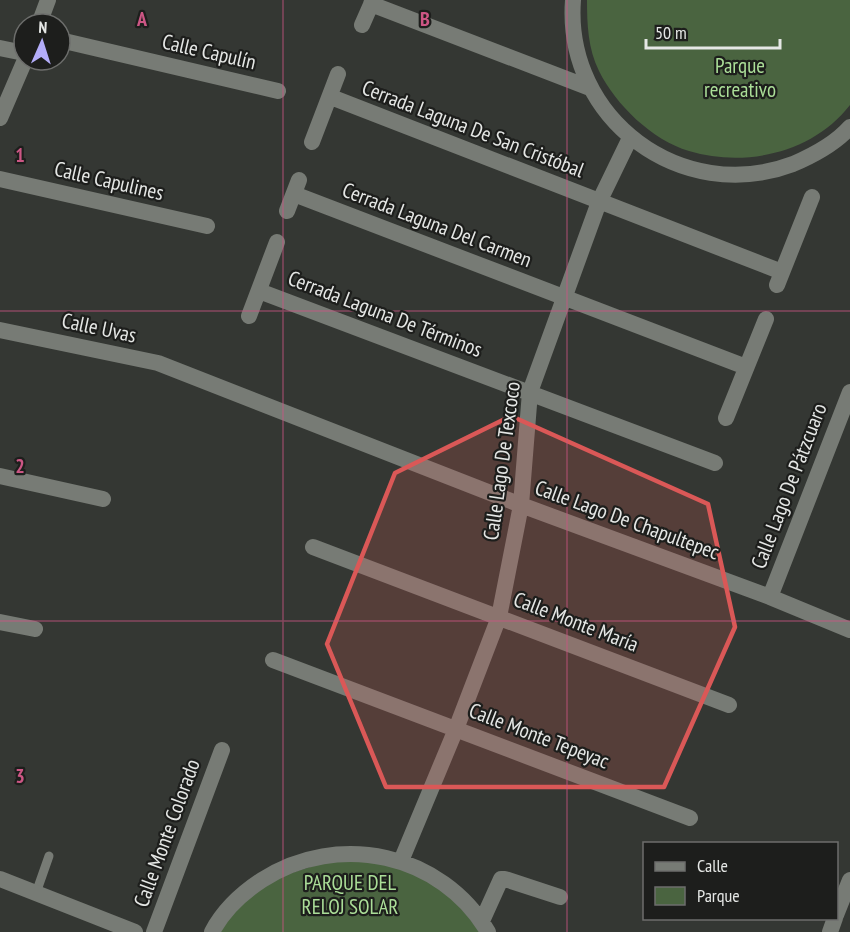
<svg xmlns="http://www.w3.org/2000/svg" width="850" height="932" font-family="'PT Sans Narrow',sans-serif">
  <rect width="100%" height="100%" fill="#343733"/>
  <!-- green -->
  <path fill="#4a6440" d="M 587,0 L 850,0 L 850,105 C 813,153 745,168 689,151 C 652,140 616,105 599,71 C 588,49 587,24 587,0 Z
    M 335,859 C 356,862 380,862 401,867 C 434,876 461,906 480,932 L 219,932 L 243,901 L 270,880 Z"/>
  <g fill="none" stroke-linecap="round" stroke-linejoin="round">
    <!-- service -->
    <path stroke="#777b75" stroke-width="9" d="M 36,893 L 49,856"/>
    <!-- minor -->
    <path stroke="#777b75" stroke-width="16" d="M 573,0 C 564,119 682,206 793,164 C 814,155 835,144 850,127
      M 371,4 L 590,88
      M 362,25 L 373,0
      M 60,40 L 278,91
      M 0,48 L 24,53
      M 331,97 L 782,272
      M 312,142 L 338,74
      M 0,179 L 207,226
      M 294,194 L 746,367
      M 287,211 L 299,180
      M 777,285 L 812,197
      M 259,291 L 715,463
      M 249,316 L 277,242
      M 0,330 L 158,363 L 521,505 L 770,597 L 850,630
      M 726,418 L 766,319
      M 0,476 L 103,499
      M 313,547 L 729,705
      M 770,597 L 850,392
      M 0,622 L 35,629
      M 273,660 L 690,818
      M 401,861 L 456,729 L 499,617 L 521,505 L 530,392 L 599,202 L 630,138
      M 0,879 L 135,932
      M 482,921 L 501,879 L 505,879 L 560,897
      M 154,932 L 222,750
      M 212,932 C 223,911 242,893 262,880 C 338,831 442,853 488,932"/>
    <!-- tertiary -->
    <path stroke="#777b75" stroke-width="16" d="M 39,24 L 48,0
      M 0,118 L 25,60
      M 836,915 L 850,880
      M 830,932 L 835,918"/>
  </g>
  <!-- marked area -->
  <path fill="#da5857" fill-opacity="0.2" stroke="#da5857" stroke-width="4.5" stroke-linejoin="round" d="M 511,416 L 708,504 L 735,627 L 664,787 L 386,787 L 327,644 L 395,473 Z"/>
  <!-- grid -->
  <path fill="none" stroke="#cc5684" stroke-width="1.5" stroke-opacity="0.55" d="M 283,0 L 283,932M 567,0 L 567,932M 0,311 L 850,311M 0,621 L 850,621"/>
  <g text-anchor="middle" stroke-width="4.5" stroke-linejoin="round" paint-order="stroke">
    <!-- street labels -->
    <g font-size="21" fill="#e5e7e5" stroke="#1d1e1c">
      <text transform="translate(209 52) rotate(13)" y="7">Calle Capulín</text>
      <text transform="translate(473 129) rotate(21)" y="7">Cerrada Laguna De San Cristóbal</text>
      <text transform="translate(109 181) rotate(13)" y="7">Calle Capulines</text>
      <text transform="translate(437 225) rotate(21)" y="7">Cerrada Laguna Del Carmen</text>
      <text transform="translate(385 314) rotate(21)" y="7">Cerrada Laguna De Términos</text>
      <text transform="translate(99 328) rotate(12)" y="7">Calle Uvas</text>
      <text transform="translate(502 461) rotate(-82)" y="7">Calle Lago De Texcoco</text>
      <text transform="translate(789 486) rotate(-69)" y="7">Calle Lago De Pátzcuaro</text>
      <text transform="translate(627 520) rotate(20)" y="7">Calle Lago De Chapultepec</text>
      <text transform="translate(576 622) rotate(21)" y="7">Calle Monte María</text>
      <text transform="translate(539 736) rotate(21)" y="7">Calle Monte Tepeyac</text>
      <text transform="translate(167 833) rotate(-70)" y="7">Calle Monte Colorado</text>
    </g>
    <!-- park labels -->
    <g font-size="21" fill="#abde98" stroke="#1d1e1c">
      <text x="740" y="73">Parque<tspan x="740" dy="24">recreativo</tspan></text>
      <text x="350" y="890">PARQUE DEL<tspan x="350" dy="24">RELOJ SOLAR</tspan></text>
    </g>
  </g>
  <g font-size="20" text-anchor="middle" font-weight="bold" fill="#cc5684" stroke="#1d1e1c" stroke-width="4.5" stroke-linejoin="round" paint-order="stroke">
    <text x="142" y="26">A</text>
    <text x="425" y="26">B</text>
    <text x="20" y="162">1</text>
    <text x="20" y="473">2</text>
    <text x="20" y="783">3</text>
  </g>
  <!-- legend -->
  <rect x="643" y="842" width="195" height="78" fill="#1d1e1c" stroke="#6d6e6c" stroke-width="1.5"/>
  <rect x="655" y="862" width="30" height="9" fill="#777b75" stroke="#6d6e6c" stroke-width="1.5"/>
  <text x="697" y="872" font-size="18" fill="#e5e7e5">Calle</text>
  <rect x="655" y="887" width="30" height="18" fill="#4a6440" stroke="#6d6e6c" stroke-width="1.5"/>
  <text x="697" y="902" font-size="18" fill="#e5e7e5">Parque</text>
  <!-- north arrow -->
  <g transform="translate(42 42) rotate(3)"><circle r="28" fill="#1d1e1c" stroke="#6d6e6c" stroke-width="1.5"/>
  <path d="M0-4.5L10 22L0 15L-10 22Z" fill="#b3adf9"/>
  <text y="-9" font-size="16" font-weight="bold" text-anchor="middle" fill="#e5e7e5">N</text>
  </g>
  <!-- scale -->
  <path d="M646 39v9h134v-9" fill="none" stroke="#e5e7e5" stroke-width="3"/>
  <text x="655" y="39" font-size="18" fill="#e5e7e5" stroke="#1d1e1c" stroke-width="4.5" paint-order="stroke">50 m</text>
</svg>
